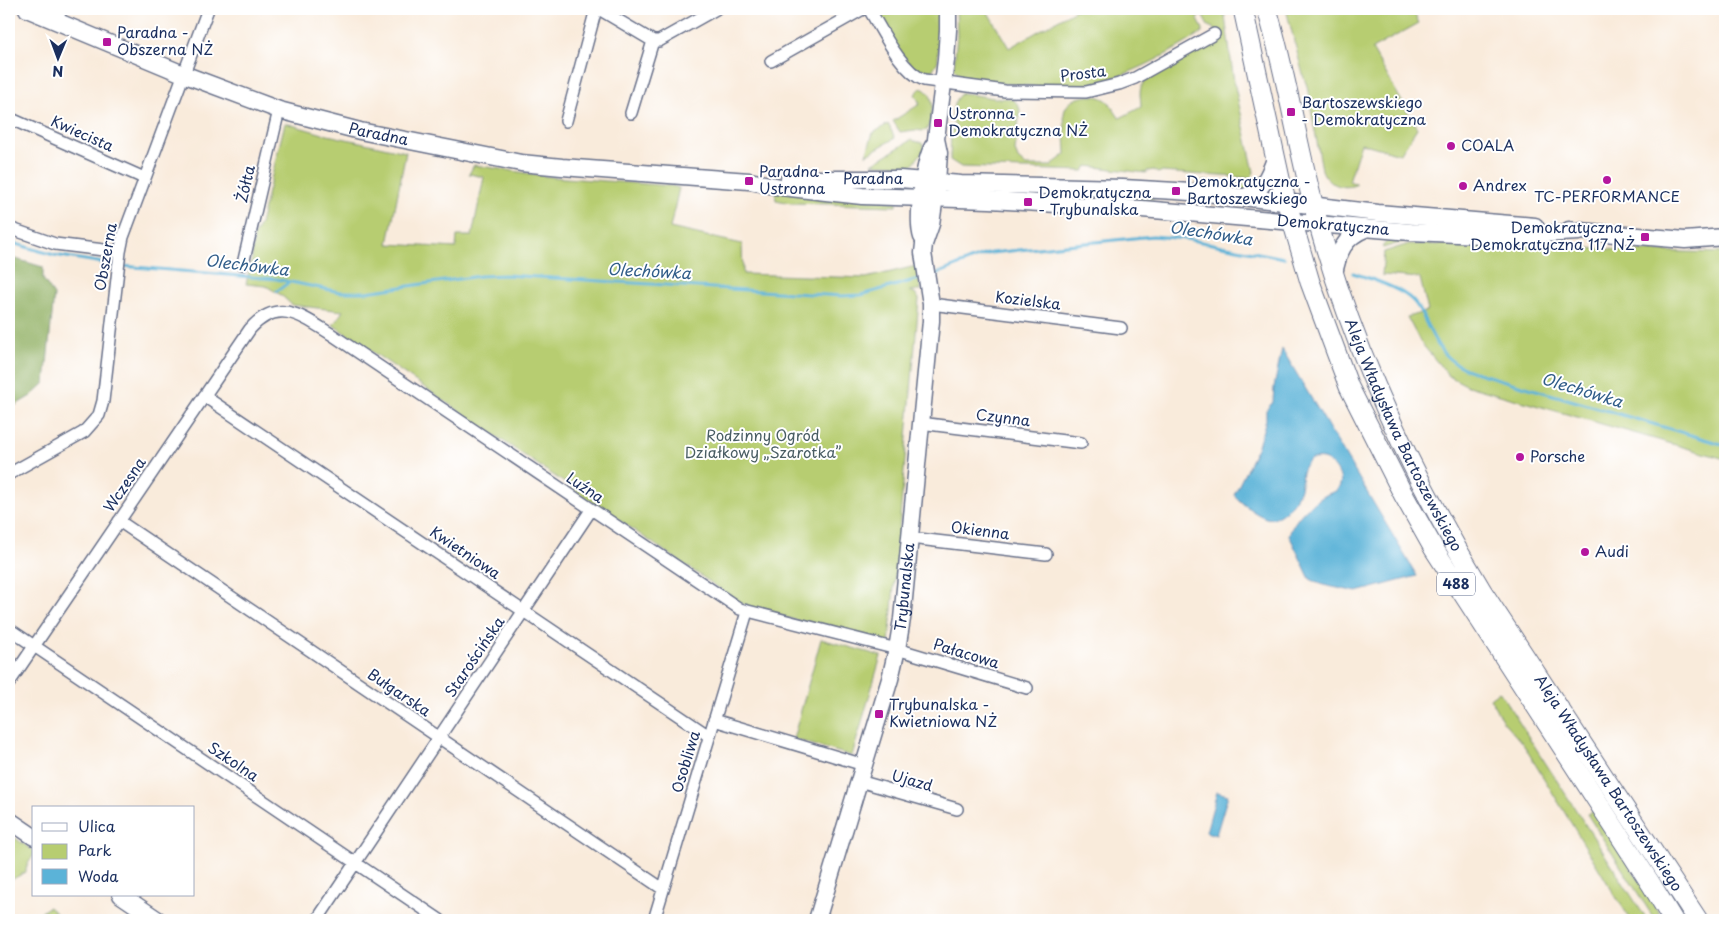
<svg xmlns="http://www.w3.org/2000/svg" width="1734" height="929" font-family="'Playpen Sans',sans-serif">
  <rect width="100%" height="100%" fill="#fff"/>
  <filter id="ink" filterUnits="userSpaceOnUse"><feTurbulence type="fractalNoise" baseFrequency=".02" numOctaves="2"/><feDisplacementMap in="SourceGraphic" scale="10" xChannelSelector="R" yChannelSelector="G"/><feConvolveMatrix kernelMatrix="1 2 1 2 8 2 1 2 1" color-interpolation-filters="sRGB"/></filter>
  <filter id="wash" filterUnits="userSpaceOnUse"><feTurbulence type="fractalNoise" baseFrequency=".0096" numOctaves="4" result="noise"/><feDisplacementMap in="SourceGraphic" scale="20" xChannelSelector="R" yChannelSelector="G"/><feGaussianBlur stdDeviation="1.12" result="paint"/><feColorMatrix in="noise" values="0 0 0 0 0 0 0 0 0 0 0 0 0 0 0 0 0 1.4 0 .05"/><feComposite in="paint" operator="in"/></filter>
  <g filter="url(#wash)">
    <rect width="100%" height="100%" fill="#f9ebdb"/>
    <!-- green -->
    <path fill="#b7cd71" stroke="#697e68" d="M 874,9 L 939,9 L 938,61 L 932,71 L 926,71 L 925,74 C 904,68 885,27 874,9 Z
      M 956,9 L 986,9 L 1009,48 L 1077,9 L 1224,9 L 1234,82 L 1254,172 L 1251,178 L 1161,172 L 1157,173 L 1155,170 L 1147,171 L 1146,173 L 1087,166 L 1084,171 L 961,167 L 950,160 L 951,130 L 954,130 L 955,123 L 952,122 C 953,111 952,100 962,93 L 1000,99 C 1008,96 1018,100 1020,110 L 1015,151 L 1018,159 L 1026,166 L 1052,166 L 1054,163 L 1066,154 L 1064,114 C 1065,97 1093,91 1106,100 C 1111,103 1114,111 1118,116 L 1119,118 L 1122,117 L 1141,107 C 1141,96 1137,89 1146,80 L 1218,39 L 1213,28 L 1208,26 L 1202,15 L 1197,18 L 1203,29 L 1202,33 C 1157,61 1115,85 1061,87 C 1034,88 1007,83 980,82 L 980,79 C 969,78 958,79 954,67 L 957,35 Z
      M 1286,9 L 1412,9 L 1419,23 L 1372,49 L 1417,128 L 1400,154 L 1361,143 L 1349,181 L 1357,184 C 1344,191 1327,184 1322,170 L 1307,86 L 1303,75 Z
      M 921,88 C 938,94 932,116 927,130 L 923,131 L 915,130 L 900,132 L 893,121 L 920,104 L 915,94 Z
      M 285,123 L 323,134 L 406,152 L 388,244 L 456,248 L 457,236 L 472,236 L 484,177 L 469,174 L 474,165 L 552,177 L 673,186 L 679,188 L 670,228 L 742,244 L 743,274 L 866,278 L 916,266 L 921,290 L 910,291 L 915,293 L 919,299 L 889,644 L 748,608 L 333,325 L 343,311 L 292,305 L 281,295 L 266,286 L 246,284 L 252,258 L 254,236 L 260,224 Z
      M 888,124 L 895,138 L 866,155 L 873,133 Z
      M 911,140 L 922,143 L 924,146 L 924,150 L 912,165 L 872,164 Z
      M 1204,181 L 1254,185 L 1247,191 L 1228,189 L 1196,183 Z
      M 775,190 L 897,202 L 897,206 L 791,203 L 776,200 Z
      M 999,191 L 1154,196 L 1154,199 L 1112,202 L 999,195 Z
      M 1399,236 L 1440,241 L 1409,240 L 1383,248 L 1382,247 L 1389,239 Z
      M 1409,244 L 1461,245 L 1461,248 L 1470,248 L 1470,245 L 1542,246 L 1645,251 L 1725,253 L 1725,459 L 1468,386 L 1449,376 L 1421,343 L 1407,317 L 1428,311 L 1420,278 L 1382,275 L 1384,252 Z
      M 821,639 L 881,656 L 852,756 L 793,739 Z
      M 1499,691 L 1647,920 L 1631,920 L 1616,897 L 1523,744 L 1502,720 L 1490,698 Z
      M 1593,811 L 1641,883 L 1663,920 L 1655,920 L 1587,814 Z
      M 9,834 L 34,851 C 34,859 25,863 26,872 L 9,881 Z
      M 49,907 L 63,920 L 28,920 Z"/>
    <!-- forest -->
    <path fill="#91b063" stroke="#567060" d="M 9,257 L 43,267 L 43,279 L 54,295 L 45,383 L 31,396 L 9,409 Z"/>
    <!-- water -->
    <path fill="#5bb3d8" stroke="#3b719b" d="M 1282,349 L 1417,576 L 1357,592 L 1323,585 L 1310,579 L 1289,535 C 1295,517 1310,504 1326,495 C 1329,493 1335,492 1337,490 C 1347,480 1334,462 1323,459 C 1319,458 1315,459 1311,459 C 1296,473 1305,478 1298,494 C 1294,504 1278,522 1266,518 C 1255,514 1242,504 1234,495 L 1258,446 L 1266,420 L 1266,410 L 1273,402 L 1274,387 Z
      M 1217,792 L 1228,795 L 1216,835 L 1206,832 Z"/>
    <g fill="none" stroke-linecap="round" stroke-linejoin="round">
      <!-- stream -->
      <path stroke="#5bb3d8" stroke-width="3" d="M 9,242 L 54,255 L 116,265
        M 122,266 L 276,279 L 340,292 L 366,292 L 480,276 L 505,275 L 842,296 L 861,295 L 922,278
        M 1353,273 C 1369,278 1401,288 1413,301 C 1418,306 1422,314 1425,321 C 1438,346 1442,360 1471,371 L 1725,445
        M 933,275 C 953,269 970,258 991,253 L 1153,236 L 1186,239 L 1284,258
        M 277,291 L 288,283"/>
    </g>
  </g>
  <g filter="url(#ink)">
    <g fill="none" stroke-linecap="round" stroke-linejoin="round">
      <!-- street casing -->
      <g stroke="#69718a" stroke-width="14">
        <path id="street" d="M 599,9 L 653,41 L 659,41 L 716,9
          M 869,9 C 882,30 901,71 924,80 L 1005,91 L 1086,92 L 1119,84 L 1135,78 L 1214,34
          M 57,21 L 61,9
          M 771,61 L 863,9
          M 631,113 L 653,41
          M 9,118 L 144,178
          M 566,121 L 596,9
          M 9,228 L 55,244 L 120,252
          M 243,264 L 279,110
          M 931,304 L 1121,328
          M 204,396 L 709,736
          M 920,423 L 1081,443
          M 9,474 L 84,432 L 99,415 L 103,401 L 120,252 L 123,237 L 208,9
          M 119,521 L 663,889
          M 910,538 L 1046,554
          M 9,629 L 440,920
          M 9,683 L 250,329 C 278,297 302,316 331,334 L 740,609 L 897,649 L 1027,688
          M 714,720 L 864,765
          M 859,781 L 957,809
          M 317,920 L 591,510
          M 654,920 L 747,612"/>
      </g>
      <!-- secondary casing -->
      <g stroke="#69718a" stroke-width="19">
        <g id="secondary">
          <path id="s1" d="M 27,9 L 183,74 L 279,110 L 360,131 L 521,163 L 562,167 L 749,181 L 781,187 L 862,196 L 990,200 L 1142,209 L 1411,232 L 1503,236 L 1579,232"/>
          <path id="s2" d="M 789,179 L 900,179 L 961,184 L 1123,188 L 1176,191 L 1216,194 L 1378,213 L 1535,226"/>
          <path d="M 1245,197 C 1263,190 1269,176 1275,159"/>
          <path d="M 1569,230 L 1685,240 L 1725,237"/>
          <path d="M 922,237 C 916,219 924,162 933,146"/>
          <path d="M 1334,274 C 1338,253 1344,237 1365,229"/>
          <path d="M 9,820 L 34,837"/>
          <path d="M 121,895 L 158,920"/>
          <path id="s3" d="M 817,920 L 890,679 L 897,649 L 902,619 L 931,321 L 931,304 L 923,253 L 924,244 L 931,224 L 937,182 L 939,153 L 936,139 L 946,60 L 948,30 L 948,9"/>
        </g>
      </g>
      <!-- primary casing -->
      <g stroke="#69718a" stroke-width="21">
        <g id="primary">
          <path d="M 1243,9 L 1281,183 L 1310,282 L 1349,387 L 1403,494 L 1434,549 L 1651,884 L 1673,920"/>
          <path id="s4" d="M 1267,9 C 1288,79 1298,152 1318,222 C 1354,351 1413,478 1482,591 L 1698,920"/>
        </g>
      </g>
      <!-- street -->
      <use href="#street" stroke="#fff" stroke-width="11"/>
      <!-- secondary -->
      <use href="#secondary" stroke="#fff" stroke-width="16"/>
      <!-- primary -->
      <use href="#primary" stroke="#fff" stroke-width="19"/>
    </g>
  </g>
  <!-- markers -->
  <g fill="#b5179e" stroke="#fff" stroke-width="2">
    <rect x="102" y="37" width="10" height="10" rx="2.5"/>
    <rect x="1286" y="107" width="10" height="10" rx="2.5"/>
    <rect x="933" y="118" width="10" height="10" rx="2.5"/>
    <circle cx="1451" cy="146" r="5"/>
    <circle cx="1607" cy="180" r="5"/>
    <rect x="744" y="176" width="10" height="10" rx="2.5"/>
    <circle cx="1463" cy="186" r="5"/>
    <rect x="1171" y="186" width="10" height="10" rx="2.5"/>
    <rect x="1023" y="197" width="10" height="10" rx="2.5"/>
    <rect x="1640" y="232" width="10" height="10" rx="2.5"/>
    <circle cx="1520" cy="457" r="5"/>
    <circle cx="1585" cy="552" r="5"/>
    <rect x="874" y="709" width="10" height="10" rx="2.5"/>
  </g>
  <g text-anchor="middle" stroke-width="4" stroke-linejoin="round" paint-order="stroke">
    <!-- shield labels -->
    <rect fill="#fff" stroke="#5f6d8e" stroke-width="1" x="1437" y="572.5" width="38" height="23" rx="4"/>
    <g font-size="14" font-weight="bold" fill="#1b2f5e">
      <text x="1456" y="589">488</text>
    </g>
    <!-- poi labels -->
    <g font-size="15" fill="#1b2f5e" stroke="#fff" text-anchor="start">
      <text x="117" y="38">Paradna -<tspan x="117" dy="17">Obszerna NŻ</tspan></text>
      <text x="1301" y="108">Bartoszewskiego<tspan x="1301" dy="17">- Demokratyczna</tspan></text>
      <text x="948" y="119">Ustronna -<tspan x="948" dy="17">Demokratyczna NŻ</tspan></text>
      <text x="1461" y="151">COALA</text>
      <text x="759" y="177">Paradna -<tspan x="759" dy="17">Ustronna</tspan></text>
      <text x="1186" y="187">Demokratyczna -<tspan x="1186" dy="17">Bartoszewskiego</tspan></text>
      <text x="1473" y="191">Andrex</text>
      <text x="1038" y="198">Demokratyczna<tspan x="1038" dy="17">- Trybunalska</tspan></text>
      <text x="1607" y="202" text-anchor="middle">TC-PERFORMANCE</text>
      <text x="1635" y="233" text-anchor="end">Demokratyczna -<tspan x="1635" dy="17">Demokratyczna 117 NŻ</tspan></text>
      <text x="1530" y="462">Porsche</text>
      <text x="1595" y="557">Audi</text>
      <text x="889" y="710">Trybunalska -<tspan x="889" dy="17">Kwietniowa NŻ</tspan></text>
    </g>
    <!-- street labels -->
    <g font-size="15" fill="#1b2f5e" stroke="#fff">
      <text transform="translate(1083 74) rotate(-7)" y="5">Prosta</text>
      <text transform="translate(82 134) rotate(24)" y="5">Kwiecista</text>
      <text dy="5" stroke="none"><textPath href="#s1" startOffset="374">Paradna</textPath></text>
      <text dy="5" stroke="none"><textPath href="#s2" startOffset="84">Paradna</textPath></text>
      <text transform="translate(246 184) rotate(-77)" y="5">Żółta</text>
      <text dy="5" stroke="none"><textPath href="#s1" startOffset="1334">Demokratyczna</textPath></text>
      <text transform="translate(106 257) rotate(-80)" y="5">Obszerna</text>
      <text transform="translate(1028 301) rotate(7)" y="5">Kozielska</text>
      <text transform="translate(1003 418) rotate(7)" y="5">Czynna</text>
      <text dy="5" stroke="none"><textPath href="#s4" startOffset="449">Aleja Władysława Bartoszewskiego</textPath></text>
      <text transform="translate(125 485) rotate(-56)" y="5">Wczesna</text>
      <text transform="translate(585 488) rotate(34)" y="5">Luźna</text>
      <text transform="translate(980 531) rotate(7)" y="5">Okienna</text>
      <text transform="translate(465 553) rotate(34)" y="5">Kwietniowa</text>
      <text dy="5" stroke="none"><textPath href="#s3" startOffset="345">Trybunalska</textPath></text>
      <text transform="translate(966 654) rotate(17)" y="5">Pałacowa</text>
      <text transform="translate(475 657) rotate(-56)" y="5">Starościńska</text>
      <text transform="translate(399 693) rotate(34)" y="5">Bułgarska</text>
      <text transform="translate(233 762) rotate(34)" y="5">Szkolna</text>
      <text transform="translate(686 762) rotate(-73)" y="5">Osobliwa</text>
      <text transform="translate(912 781) rotate(16)" y="5">Ujazd</text>
      <text dy="5" stroke="none"><textPath href="#s4" startOffset="854">Aleja Władysława Bartoszewskiego</textPath></text>
    </g>
    <!-- park labels -->
    <g font-size="15" fill="#4a5e64" stroke="#fff">
      <text x="763" y="441">Rodzinny Ogród<tspan x="763" dy="17">Działkowy „Szarotka”</tspan></text>
    </g>
    <!-- water labels -->
    <g font-size="16" font-style="italic" fill="#315d89" stroke="#fff">
      <text transform="translate(1211 233) rotate(9)" y="6">Olechówka</text>
      <text transform="translate(247 265) rotate(7)" y="6">Olechówka</text>
      <text transform="translate(649 271) rotate(3)" y="6">Olechówka</text>
      <text transform="translate(1582 390) rotate(17)" y="6">Olechówka</text>
    </g>
  </g>
  <!-- margin -->
  <rect width="1734" height="929" fill="none" stroke="#fff" stroke-width="30"/>
  <!-- legend -->
  <rect x="32" y="806" width="162" height="90" fill="#ffffff" stroke="#a4acbf"/>
  <rect x="42" y="823" width="25" height="8" fill="#ffffff" stroke="#a4acbf"/>
  <text x="78" y="832" font-size="15" fill="#1b2f5e">Ulica</text>
  <rect x="42" y="844" width="25" height="15" fill="#b7cd71" stroke="#a4acbf"/>
  <text x="78" y="856" font-size="15" fill="#1b2f5e">Park</text>
  <rect x="42" y="869" width="25" height="15" fill="#5bb3d8" stroke="#a4acbf"/>
  <text x="78" y="882" font-size="15" fill="#1b2f5e">Woda</text>
  <!-- north arrow -->
  <g transform="translate(58 58) rotate(181)" stroke="#ffffff" stroke-width="4" paint-order="stroke">
  <path d="M0-4L9 19L0 12L-9 19Z" fill="#1b2f5e"/>
  <text y="-8" font-size="14" font-weight="bold" text-anchor="middle" fill="#1b2f5e">N</text>
  </g>
</svg>
